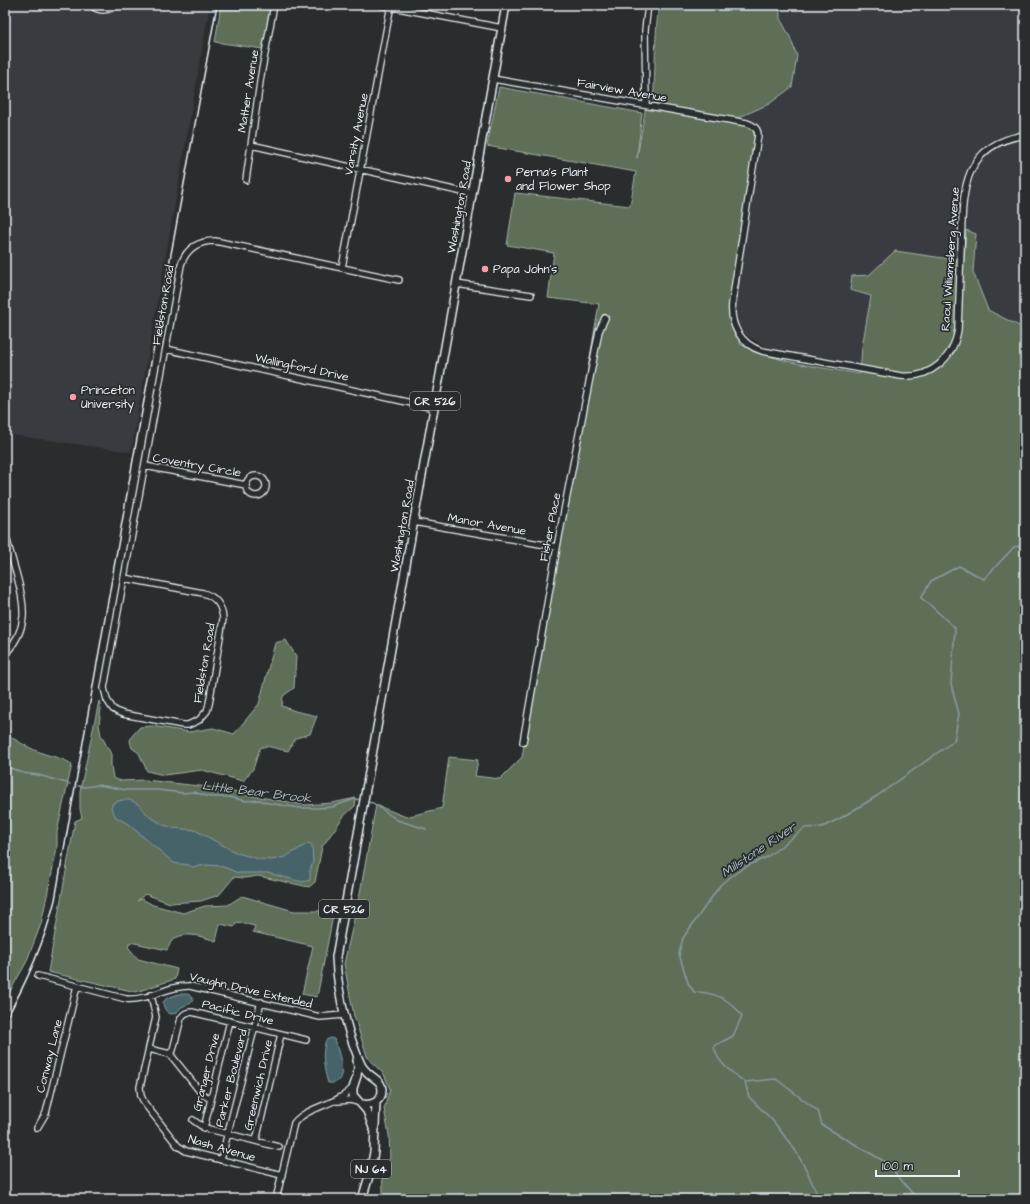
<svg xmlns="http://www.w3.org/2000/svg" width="1030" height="1204" font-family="'Architects Daughter',sans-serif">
  <rect width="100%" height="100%" fill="#2a2d2e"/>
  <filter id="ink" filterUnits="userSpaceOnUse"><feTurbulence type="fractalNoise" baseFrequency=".025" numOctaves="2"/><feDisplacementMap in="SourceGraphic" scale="8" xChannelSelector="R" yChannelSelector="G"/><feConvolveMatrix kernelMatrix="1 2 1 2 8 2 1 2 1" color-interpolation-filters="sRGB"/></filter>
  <g filter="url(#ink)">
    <!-- built -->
    <path fill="#373b41" d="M 5,5 L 210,5 L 131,452 L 5,434 Z
      M 707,5 L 1025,5 L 1025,425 L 933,379 L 771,350 L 746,335 L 741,328 L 734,324 L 753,169 L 732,120 Z"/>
    <!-- green -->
    <path fill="#5e6e57" stroke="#a3b0a8" d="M 221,5 L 271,5 L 263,49 L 215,42 Z
      M 659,5 L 780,5 L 780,18 L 790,37 L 797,56 L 792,87 L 769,104 L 733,120 L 757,129 L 753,169 L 734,324 L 741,337 L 740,344 C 777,363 820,367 860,374 L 862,347 L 871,296 L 850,290 L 852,276 L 869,275 L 895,251 L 964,261 L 966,230 L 976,234 L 973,272 L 988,310 L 1025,329 L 1025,1199 L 380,1199 L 383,1192 L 382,1170 L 390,1158 L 389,1135 L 384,1109 L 390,1089 L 384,1074 L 368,1059 L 354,1016 L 344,964 L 360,893 L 376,805 L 406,817 L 442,808 L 449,757 L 478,760 L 475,776 L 500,779 L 522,757 L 599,304 L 548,298 L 554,253 L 507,245 L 515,193 L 630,206 L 636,172 L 487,146 L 499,87 L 642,113 L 637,158 L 646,105 L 688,112 L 653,102 C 656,70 654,37 659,5 Z
      M 286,640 L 296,656 L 294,688 L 283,696 L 282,706 L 295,711 L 317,716 L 310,734 L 296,738 L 288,751 L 266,746 L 260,748 L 253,769 L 243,781 L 202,770 L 164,775 L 147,771 L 139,753 L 132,748 L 130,741 L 132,736 L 140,727 L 152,726 L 189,732 L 213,728 L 234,734 L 259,704 L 275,643 Z
      M 99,701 L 101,708 L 99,725 L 101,735 L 111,754 L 111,766 L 113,778 L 121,781 L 145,780 L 226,789 L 248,795 L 306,805 L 332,803 L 356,798 L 355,806 L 344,816 L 322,847 L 315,882 L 309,887 L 258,876 L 245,878 L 234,877 L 219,895 L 201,901 L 170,903 L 145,894 L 137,901 L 142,899 L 153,905 L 183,913 L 205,906 L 228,905 L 242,896 L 294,911 L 334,911 L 317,997 L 302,994 L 313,946 L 253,932 L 255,926 L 237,922 L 234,927 L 220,924 L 216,941 C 203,937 182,929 171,942 C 170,944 168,948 167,950 L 130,942 L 128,947 L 138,959 L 177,969 L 175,979 L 136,992 L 48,972 L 75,821 L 82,818 L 80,809 L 80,791 Z
      M 5,723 L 7,723 L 10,736 C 21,744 35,751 48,755 C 59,758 61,758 72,764 L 57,832 L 57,848 L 41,924 L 26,963 L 5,1000 Z"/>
    <!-- water -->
    <path fill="#47636b" stroke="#879ca3" d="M 122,800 L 130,800 L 138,804 L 150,817 L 164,825 L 173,828 L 195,830 L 237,853 L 259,859 L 272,860 L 285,857 L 309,843 L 312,845 L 313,862 L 310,871 L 310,880 L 307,881 L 302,882 L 268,873 L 238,873 L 221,866 L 206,865 L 192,867 C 188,863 180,865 174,863 L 128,824 L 116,817 L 111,808 L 113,803 Z
      M 179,994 C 185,994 190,993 193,998 C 192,1005 189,1003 184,1006 C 180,1007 179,1011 176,1013 C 168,1017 163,1008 163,1002 L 167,998 Z
      M 331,1038 L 334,1039 C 338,1050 352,1086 328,1083 C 324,1070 321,1053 326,1040 Z"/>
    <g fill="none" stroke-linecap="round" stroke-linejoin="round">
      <!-- stream -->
      <path stroke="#879ca3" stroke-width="1.5" d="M 5,766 L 23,773 L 38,775 L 70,784
        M 78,786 L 85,787 L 98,785 L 127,790 L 157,790 L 183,793 L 194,792 L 210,797 L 229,797 L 246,801 L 260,800 L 268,803 L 300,808 L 316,808 L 332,807 L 355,799 L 361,800
        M 367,802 L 373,803 L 397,820 L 426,829
        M 745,1082 L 749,1097 L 773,1121 L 795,1150 L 807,1171 L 819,1199
        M 917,1199 L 887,1163 L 822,1125 L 818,1111 L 776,1079 L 745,1082 C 732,1073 716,1062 714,1046 L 733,1036 L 742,1016 C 730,999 715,992 694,992 L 688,983 L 679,954 L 683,938 L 721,884 L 743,868 L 767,857 L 805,828 L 822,827 L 839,819 L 877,796 L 954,741 L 959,714 L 951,684 L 955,628 L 930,605 L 921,598 L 931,581 L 959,566 L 984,579 L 1014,547 L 1025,545"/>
      <!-- minor casing -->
      <g stroke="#e8f1f8" stroke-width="8">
        <path id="minor" d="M 91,5 C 99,12 108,11 116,5
          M 382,5 L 502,28
          M 493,79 L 747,123 C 753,125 758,128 758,135 L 732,303 C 730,325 740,344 762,351 L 901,376 C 930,379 954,358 958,329 C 959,302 960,274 961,246 C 963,194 960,145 1025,135
          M 646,105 L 645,30 L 648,5
          M 251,145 L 472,194
          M 246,180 L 261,75 L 274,5
          M 342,268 L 391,5
          M 456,284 L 531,295
          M 166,349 L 434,408
          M 145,466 L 246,485
          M246 486a10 10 0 1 1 20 0a10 10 0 1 1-20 0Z
          M 414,522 L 557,547
          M 5,533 C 9,548 13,562 17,576 C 25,606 29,629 5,654
          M 124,578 L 181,265 C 186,249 198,241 215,241 L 399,280
          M 124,578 L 203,593 C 216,597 222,605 223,619 L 209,704 L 207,711 L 199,720 L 188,725 L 183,725 L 123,714 L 118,712 L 113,709 L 107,700 L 104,688 Z
          M 523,742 L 557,547 L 599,331 L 605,318
          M 38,976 L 126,999 C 149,1001 168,985 190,986 L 320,1017 L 344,1015
          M 151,995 L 156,1017 L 140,1087 L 141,1096 L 145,1104 L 178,1146 L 186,1151 L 282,1175
          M 149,1049 L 170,1054 L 202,1094 L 211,1099
          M 170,1054 L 173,1050 L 181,1018 C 184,1013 187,1012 192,1012 L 306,1040
          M 337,1101 L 350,1100 L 358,1102
          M 193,1120 L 200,1125 L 209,1129 L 279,1147
          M 37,1128 L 46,1113 L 77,986
          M 204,1128 L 230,1021
          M 256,1141 L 281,1034
          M 221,1160 L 261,1002
          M 276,1199 L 294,1123 C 308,1106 335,1106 353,1088"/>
      </g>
      <!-- major casing -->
      <g stroke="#e8f1f8" stroke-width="10">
        <path id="major" d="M 357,1060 L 358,1067 L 357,1076 L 353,1088 L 353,1095 L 367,1111 L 373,1128
          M 362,1104 C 372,1106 382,1101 382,1090 C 382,1080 372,1078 367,1072 C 364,1069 361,1065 360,1062 C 356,1053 353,1044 350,1035 C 342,1009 337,984 336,957 L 506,5
          M 362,1199 L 370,1173 L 374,1152 L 376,1102"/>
      </g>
      <!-- minor -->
      <use href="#minor" stroke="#2a2d2e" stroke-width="5.5"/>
      <!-- major -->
      <use href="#major" stroke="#2a2d2e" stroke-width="7"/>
      <!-- rail -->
      <path stroke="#e8f1f8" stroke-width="1.5" d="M 5,1021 C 27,982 44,943 55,900 L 133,460 L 217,5"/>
    </g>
  </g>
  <!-- markers -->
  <g fill="#ff9aa2" stroke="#2a2d2e" stroke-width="1.5">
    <circle cx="508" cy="179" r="4"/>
    <circle cx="485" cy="269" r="4"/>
    <circle cx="73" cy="397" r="4"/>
  </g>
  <g text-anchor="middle" stroke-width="3.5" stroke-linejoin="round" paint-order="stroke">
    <!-- shield labels -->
    <g fill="#2a2d2e" stroke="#afb6bb" stroke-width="1">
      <rect x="410" y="392" width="50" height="18" rx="3"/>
      <rect x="319" y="900" width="50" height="18" rx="3"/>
      <rect x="351" y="1160" width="40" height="18" rx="3"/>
    </g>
    <g font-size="11" font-weight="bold" fill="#e8f1f8">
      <text x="435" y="405">CR 526</text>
      <text x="344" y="913">CR 526</text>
      <text x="371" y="1173">NJ 64</text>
    </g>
    <!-- street labels -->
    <g font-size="12" fill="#e8f1f8" stroke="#2a2d2e">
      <text transform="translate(622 90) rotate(10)" y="4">Fairview Avenue</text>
      <text transform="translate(248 91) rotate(-81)" y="4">Mather Avenue</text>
      <text transform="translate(356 134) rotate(-79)" y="4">Varsity Avenue</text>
      <text transform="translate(459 207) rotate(-80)" y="4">Washington Road</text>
      <text transform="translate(950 259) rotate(-86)" y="4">Raoul Williamsberg Avenue</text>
      <text transform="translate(163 305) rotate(-80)" y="4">Fieldston Road</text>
      <text transform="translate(302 367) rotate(12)" y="4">Wallingford Drive</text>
      <text transform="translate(197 465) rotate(10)" y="4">Coventry Circle</text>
      <text transform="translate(487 524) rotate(10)" y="4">Manor Avenue</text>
      <text transform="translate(402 526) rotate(-80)" y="4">Washington Road</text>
      <text transform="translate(550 527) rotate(-79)" y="4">Fisher Place</text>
      <text transform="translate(204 663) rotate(-80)" y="4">Fieldston Road</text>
      <text transform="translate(251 990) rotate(13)" y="4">Vaughn Drive Extended</text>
      <text transform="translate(238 1012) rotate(14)" y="4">Pacific Drive</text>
      <text transform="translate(49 1056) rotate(-76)" y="4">Conway Lane</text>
      <text transform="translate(206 1072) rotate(-76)" y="4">Granger Drive</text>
      <text transform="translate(231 1078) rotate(-76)" y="4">Parker Boulevard</text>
      <text transform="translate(258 1085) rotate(-77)" y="4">Greenwich Drive</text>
      <text transform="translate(222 1148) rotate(16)" y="4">Nash Avenue</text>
    </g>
    <!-- poi labels -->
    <g font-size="12" fill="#e8f1f8" stroke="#2a2d2e" text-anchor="start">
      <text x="516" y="176">Perna's Plant<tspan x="516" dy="14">and Flower Shop</tspan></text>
      <text x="493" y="273">Papa John's</text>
      <text x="81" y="394">Princeton<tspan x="81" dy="14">University</tspan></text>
    </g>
    <!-- water labels -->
    <g font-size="13" font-style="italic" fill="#a8b8c0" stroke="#2a2d2e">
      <text transform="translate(257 791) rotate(7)" y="5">Little Bear Brook</text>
      <text transform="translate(758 849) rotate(-34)" y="5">Millstone River</text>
    </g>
  </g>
  <!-- margin -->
  <rect width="1030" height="1204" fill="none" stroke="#2a2d2e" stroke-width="20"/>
  <rect x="10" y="10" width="1010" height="1184" fill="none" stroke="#e8f1f8" stroke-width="1.5" filter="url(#ink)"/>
  <!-- scale -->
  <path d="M876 1170v6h83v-6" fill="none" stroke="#e8f1f8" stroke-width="2"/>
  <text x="882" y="1170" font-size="12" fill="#e8f1f8" stroke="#2a2d2e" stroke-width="3" paint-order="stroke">100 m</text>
</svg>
